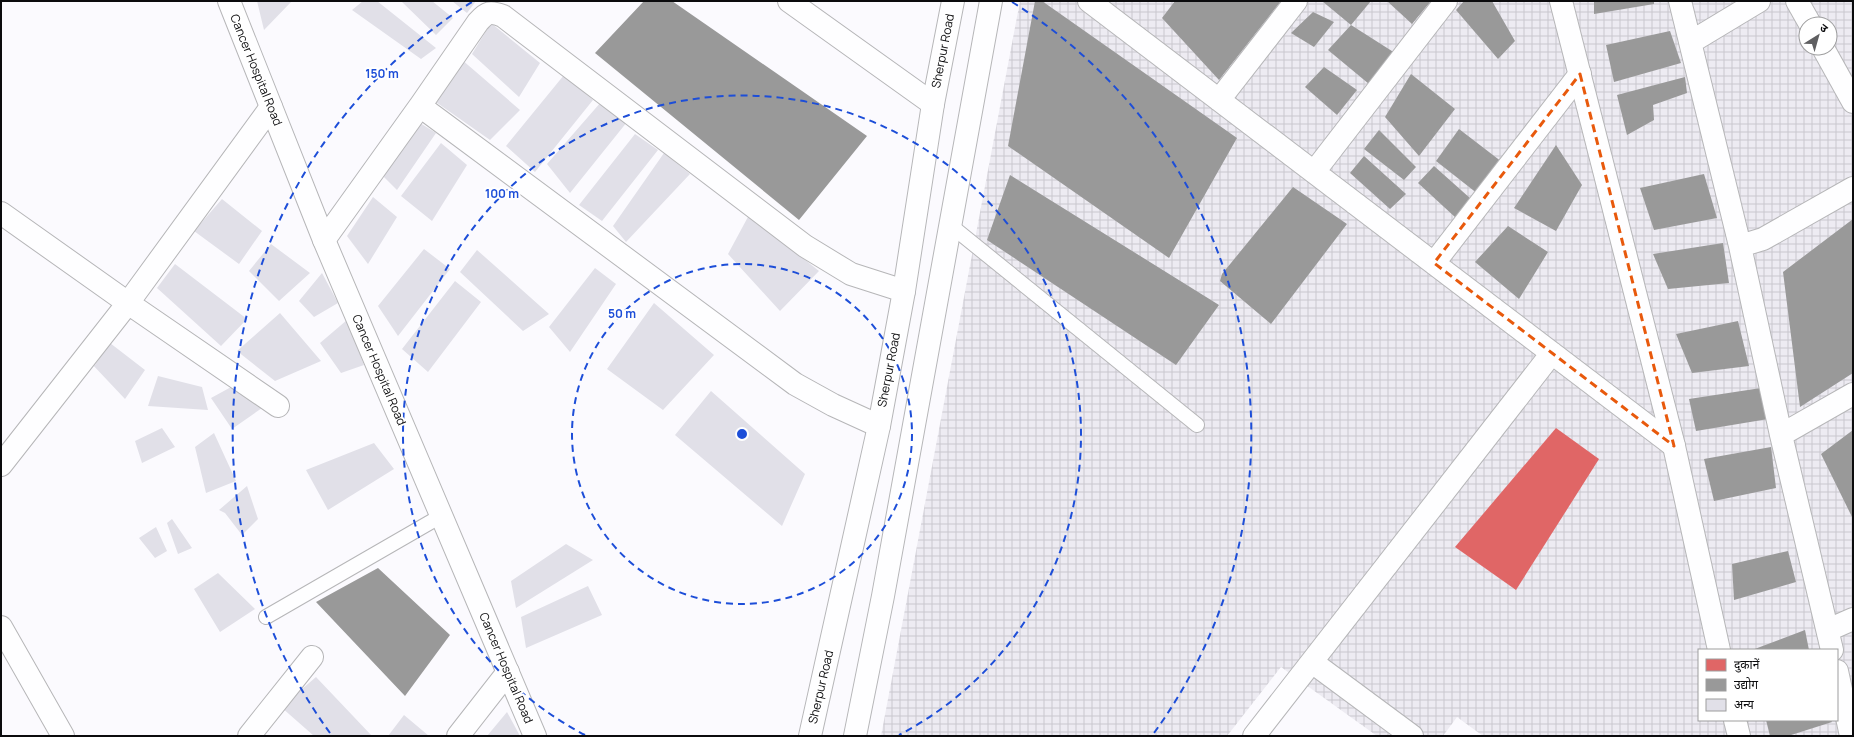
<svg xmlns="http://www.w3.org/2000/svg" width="1854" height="737" font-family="Manrope,'Noto Sans Devanagari',sans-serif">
  <defs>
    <pattern id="industrial-grid" width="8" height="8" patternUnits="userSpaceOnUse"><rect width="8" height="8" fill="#edebf2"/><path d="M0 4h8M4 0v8" fill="none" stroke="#cac8ce"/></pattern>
  </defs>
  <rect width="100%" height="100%" fill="#fbfafe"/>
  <!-- industrial -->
  <path fill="url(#industrial-grid)" fill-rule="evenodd" d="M 1020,1 L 1853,1 L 1853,736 L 1483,736 L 1457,717 L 1443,736 L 1377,736 L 1281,667 L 1227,736 L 881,736 ZM 1806,24 L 1830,24 L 1830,48 L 1806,48 ZM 1699,650 L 1837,650 L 1837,720 L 1699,720 Z"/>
  <!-- shops -->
  <path fill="#e06666" d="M 1556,428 L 1599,459 L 1516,590 L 1455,547 Z"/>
  <!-- industry -->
  <path fill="#999" d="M 644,1 L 672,1 L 867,136 L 799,220 L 595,53 Z
    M 1035,1 L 1042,1 L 1237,138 L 1169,258 L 1008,146 Z
    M 1175,1 L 1281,1 L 1219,80 L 1162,18 Z
    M 1322,1 L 1371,1 L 1351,25 Z
    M 1387,1 L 1431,1 L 1412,24 Z
    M 1464,1 L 1492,1 L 1515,41 L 1498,59 L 1456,10 Z
    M 1594,1 L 1654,1 L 1654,4 L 1594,14 Z
    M 1313,12 L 1334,22 L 1314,47 L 1291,33 Z
    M 1351,25 L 1395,53 L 1369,84 L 1328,50 Z
    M 1670,31 L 1681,63 L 1614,82 L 1606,45 Z
    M 1324,67 L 1357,90 L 1337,115 L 1305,87 Z
    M 1411,74 L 1455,109 L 1419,156 L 1385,117 Z
    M 1685,77 L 1687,93 L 1653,105 L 1654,120 L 1627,135 L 1617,95 Z
    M 1459,129 L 1502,162 L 1478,194 L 1436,161 Z
    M 1379,130 L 1416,167 L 1404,180 L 1364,149 Z
    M 1556,145 L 1582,185 L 1556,231 L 1514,208 Z
    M 1364,156 L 1406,194 L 1390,209 L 1350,173 Z
    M 1434,166 L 1471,199 L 1456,218 L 1418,183 Z
    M 1704,174 L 1717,218 L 1654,230 L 1640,188 Z
    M 1010,175 L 1219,305 L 1176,365 L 987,240 Z
    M 1293,187 L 1347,224 L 1271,324 L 1220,281 L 1222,274 Z
    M 1853,219 L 1853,373 L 1800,407 L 1783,272 Z
    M 1508,226 L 1548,252 L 1519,299 L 1475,262 Z
    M 1723,243 L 1729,283 L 1668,289 L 1653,254 Z
    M 1738,321 L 1749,366 L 1692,373 L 1676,334 Z
    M 1761,388 L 1768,419 L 1696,431 L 1689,399 Z
    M 1853,430 L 1853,519 L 1821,454 Z
    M 1771,447 L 1776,488 L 1714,501 L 1704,459 Z
    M 1788,551 L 1796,582 L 1734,600 L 1732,564 Z
    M 378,568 L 450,635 L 405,696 L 316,602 Z
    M 1805,630 L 1809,650 L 1752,650 Z
    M 1766,720 L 1831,720 L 1832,722 L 1788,736 L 1770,736 Z"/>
  <!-- building -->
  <path fill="#e1e0e8" d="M 257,1 L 292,1 L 264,30 Z
    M 363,1 L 377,1 L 436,48 L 421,59 L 352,10 Z
    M 401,1 L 432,1 L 453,18 L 436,35 Z
    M 452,1 L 476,1 L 467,13 Z
    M 491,23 L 540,63 L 519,97 L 472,54 Z
    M 461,59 L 520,110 L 490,140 L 433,100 Z
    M 564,75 L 593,100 L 535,172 L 506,146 Z
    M 601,102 L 627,122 L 570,193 L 547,164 Z
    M 420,123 L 436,133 L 397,190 L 382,175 Z
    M 635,134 L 658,150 L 602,221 L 579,205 Z
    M 441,143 L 467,165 L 432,221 L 401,196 Z
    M 664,153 L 690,174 L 626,242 L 613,226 Z
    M 373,197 L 397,217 L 368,264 L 347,236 Z
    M 222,199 L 262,231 L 239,264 L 194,231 Z
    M 749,215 L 819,271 L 780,311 L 728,254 Z
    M 271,244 L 310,273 L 279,301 L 249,271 Z
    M 424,249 L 450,269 L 398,336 L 378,306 Z
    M 477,250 L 549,314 L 523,331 L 460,272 Z
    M 175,264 L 247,319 L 221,346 L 157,288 Z
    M 595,268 L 616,284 L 570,352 L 549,327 Z
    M 322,273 L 338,303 L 314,317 L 299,301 Z
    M 455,281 L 481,302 L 428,372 L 402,349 Z
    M 654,303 L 714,355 L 663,410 L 607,369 Z
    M 280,313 L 321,361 L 275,381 L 237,351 Z
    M 347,320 L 364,365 L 341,373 L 320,343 Z
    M 110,343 L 145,370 L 125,399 L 91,363 L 95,365 Z
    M 158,376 L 202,387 L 208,410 L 148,406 Z
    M 233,386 L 262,408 L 232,429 L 211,398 Z
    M 711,391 L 805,474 L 782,526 L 675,435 Z
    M 162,428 L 175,447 L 142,463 L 135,441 Z
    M 214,433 L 236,481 L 206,493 L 195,447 Z
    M 374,443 L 394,469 L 328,510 L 306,470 Z
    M 247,486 L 258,519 L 242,535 L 225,513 L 219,510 Z
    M 172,519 L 192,548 L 178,554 L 167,523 Z
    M 156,527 L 167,551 L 155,558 L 139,538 Z
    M 566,544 L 593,560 L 516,608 L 511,581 Z
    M 218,573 L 255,609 L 220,632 L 194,589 Z
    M 588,586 L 602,615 L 526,648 L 521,617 Z
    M 316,677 L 372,736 L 314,736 L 281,707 Z
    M 507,712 L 520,736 L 487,736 Z
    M 404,715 L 429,736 L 388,736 Z"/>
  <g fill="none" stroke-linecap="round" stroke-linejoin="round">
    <!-- service casing -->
    <g stroke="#b6b6b8" stroke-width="16">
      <path id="service" d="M 950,225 L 1197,425
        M 266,617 L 441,516"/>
    </g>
    <!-- minor casing -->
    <g stroke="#b6b6b8" stroke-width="24">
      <path id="minor" d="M 789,1 L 933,104
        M 1089,1 L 1674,446
        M 1680,1 L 1740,246 L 1781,435 L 1832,650
        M 1797,1 L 1810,24
        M 1691,42 L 1759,1
        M 1823,48 L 1853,102
        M 1219,100 L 1296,1
        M 1314,172 L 1446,1
        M 1,213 L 128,303 L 278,406
        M 324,240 L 420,106
        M 1740,246 L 1763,239 L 1853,188
        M 1434,263 L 1580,74
        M 879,426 L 833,405 L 795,384 L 420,106 L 478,22 C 487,12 490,11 503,16 L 805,246 L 851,274 L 904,291
        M 1781,435 L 1853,394
        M 1,465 L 128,303 L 271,107
        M 1,627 L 63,736
        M 1828,630 L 1853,619
        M 1312,662 L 1412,736
        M 1837,671 L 1851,736
        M 249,736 L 312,657
        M 458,736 L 508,672
        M 1254,736 L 1552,353"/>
    </g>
    <!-- tertiary casing -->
    <g stroke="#b6b6b8" stroke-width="24">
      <path id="tertiary" d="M 229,1 L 324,240 L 535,736
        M 1561,1 L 1674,446 L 1719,650
        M 1735,720 L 1739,736
        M 810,736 L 879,426 L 904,291 L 933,104 L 953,1
        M 855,736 L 883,596 L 991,1"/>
    </g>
    <!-- service -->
    <use href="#service" stroke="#fefeff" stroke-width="14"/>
    <!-- minor -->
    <use href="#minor" stroke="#fefeff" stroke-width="22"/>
    <!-- tertiary -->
    <use href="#tertiary" stroke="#fefeff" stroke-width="22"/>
  </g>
  <!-- marked area -->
  <path fill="none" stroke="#e8590c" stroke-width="3" stroke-dasharray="8 5" stroke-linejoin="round" d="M 1580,74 L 1674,446 L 1434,263 Z"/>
  <!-- distance rings -->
  <g fill="none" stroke="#1d4ed8" stroke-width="2" stroke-dasharray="7 5">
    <circle cx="742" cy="434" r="170"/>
    <path d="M585 735A339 339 0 1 1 899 735"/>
    <path d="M330 733A509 509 0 0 1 472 2M1012 2A509 509 0 0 1 1154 733"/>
  </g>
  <g text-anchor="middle" stroke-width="4" stroke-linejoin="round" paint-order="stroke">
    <!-- street labels -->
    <g font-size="12" fill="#0b0b0d" stroke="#fff">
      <text transform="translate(943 51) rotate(-79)" y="4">Sherpur Road</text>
      <text transform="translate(256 70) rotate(68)" y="4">Cancer Hospital Road</text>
      <text transform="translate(379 370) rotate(67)" y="4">Cancer Hospital Road</text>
      <text transform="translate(889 370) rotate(-79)" y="4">Sherpur Road</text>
      <text transform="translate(506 668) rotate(67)" y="4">Cancer Hospital Road</text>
      <text transform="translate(821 687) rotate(-77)" y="4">Sherpur Road</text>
    </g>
  </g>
  <circle cx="742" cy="434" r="6" fill="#1d4ed8" stroke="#fff" stroke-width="2"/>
  <g font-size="12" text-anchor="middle" font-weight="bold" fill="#1d4ed8" stroke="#fff" stroke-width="4" stroke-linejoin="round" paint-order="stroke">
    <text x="382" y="78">150 m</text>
    <text x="502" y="198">100 m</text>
    <text x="622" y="318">50 m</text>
  </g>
  <!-- border -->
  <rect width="1854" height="737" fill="none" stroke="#0b0b0d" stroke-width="4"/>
  <!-- legend -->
  <rect x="1698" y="649" width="140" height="72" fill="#ffffff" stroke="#9d9d9e"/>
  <rect x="1706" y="659" width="20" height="12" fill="#e06666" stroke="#9d9d9e"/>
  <text x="1734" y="669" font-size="12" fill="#0b0b0d">दुकानें</text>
  <rect x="1706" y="679" width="20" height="12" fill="#999999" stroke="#9d9d9e"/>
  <text x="1734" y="689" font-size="12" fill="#0b0b0d">उद्योग</text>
  <rect x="1706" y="699" width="20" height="12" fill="#e1e0e8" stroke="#9d9d9e"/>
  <text x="1734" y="709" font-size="12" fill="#0b0b0d">अन्य</text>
  <!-- north arrow -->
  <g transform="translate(1818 36) rotate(37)"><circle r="19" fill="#ffffff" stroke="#9d9d9e"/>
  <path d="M0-3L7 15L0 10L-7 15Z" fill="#5f5f61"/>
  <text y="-6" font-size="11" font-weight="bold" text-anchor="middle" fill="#0b0b0d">उ</text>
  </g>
</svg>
